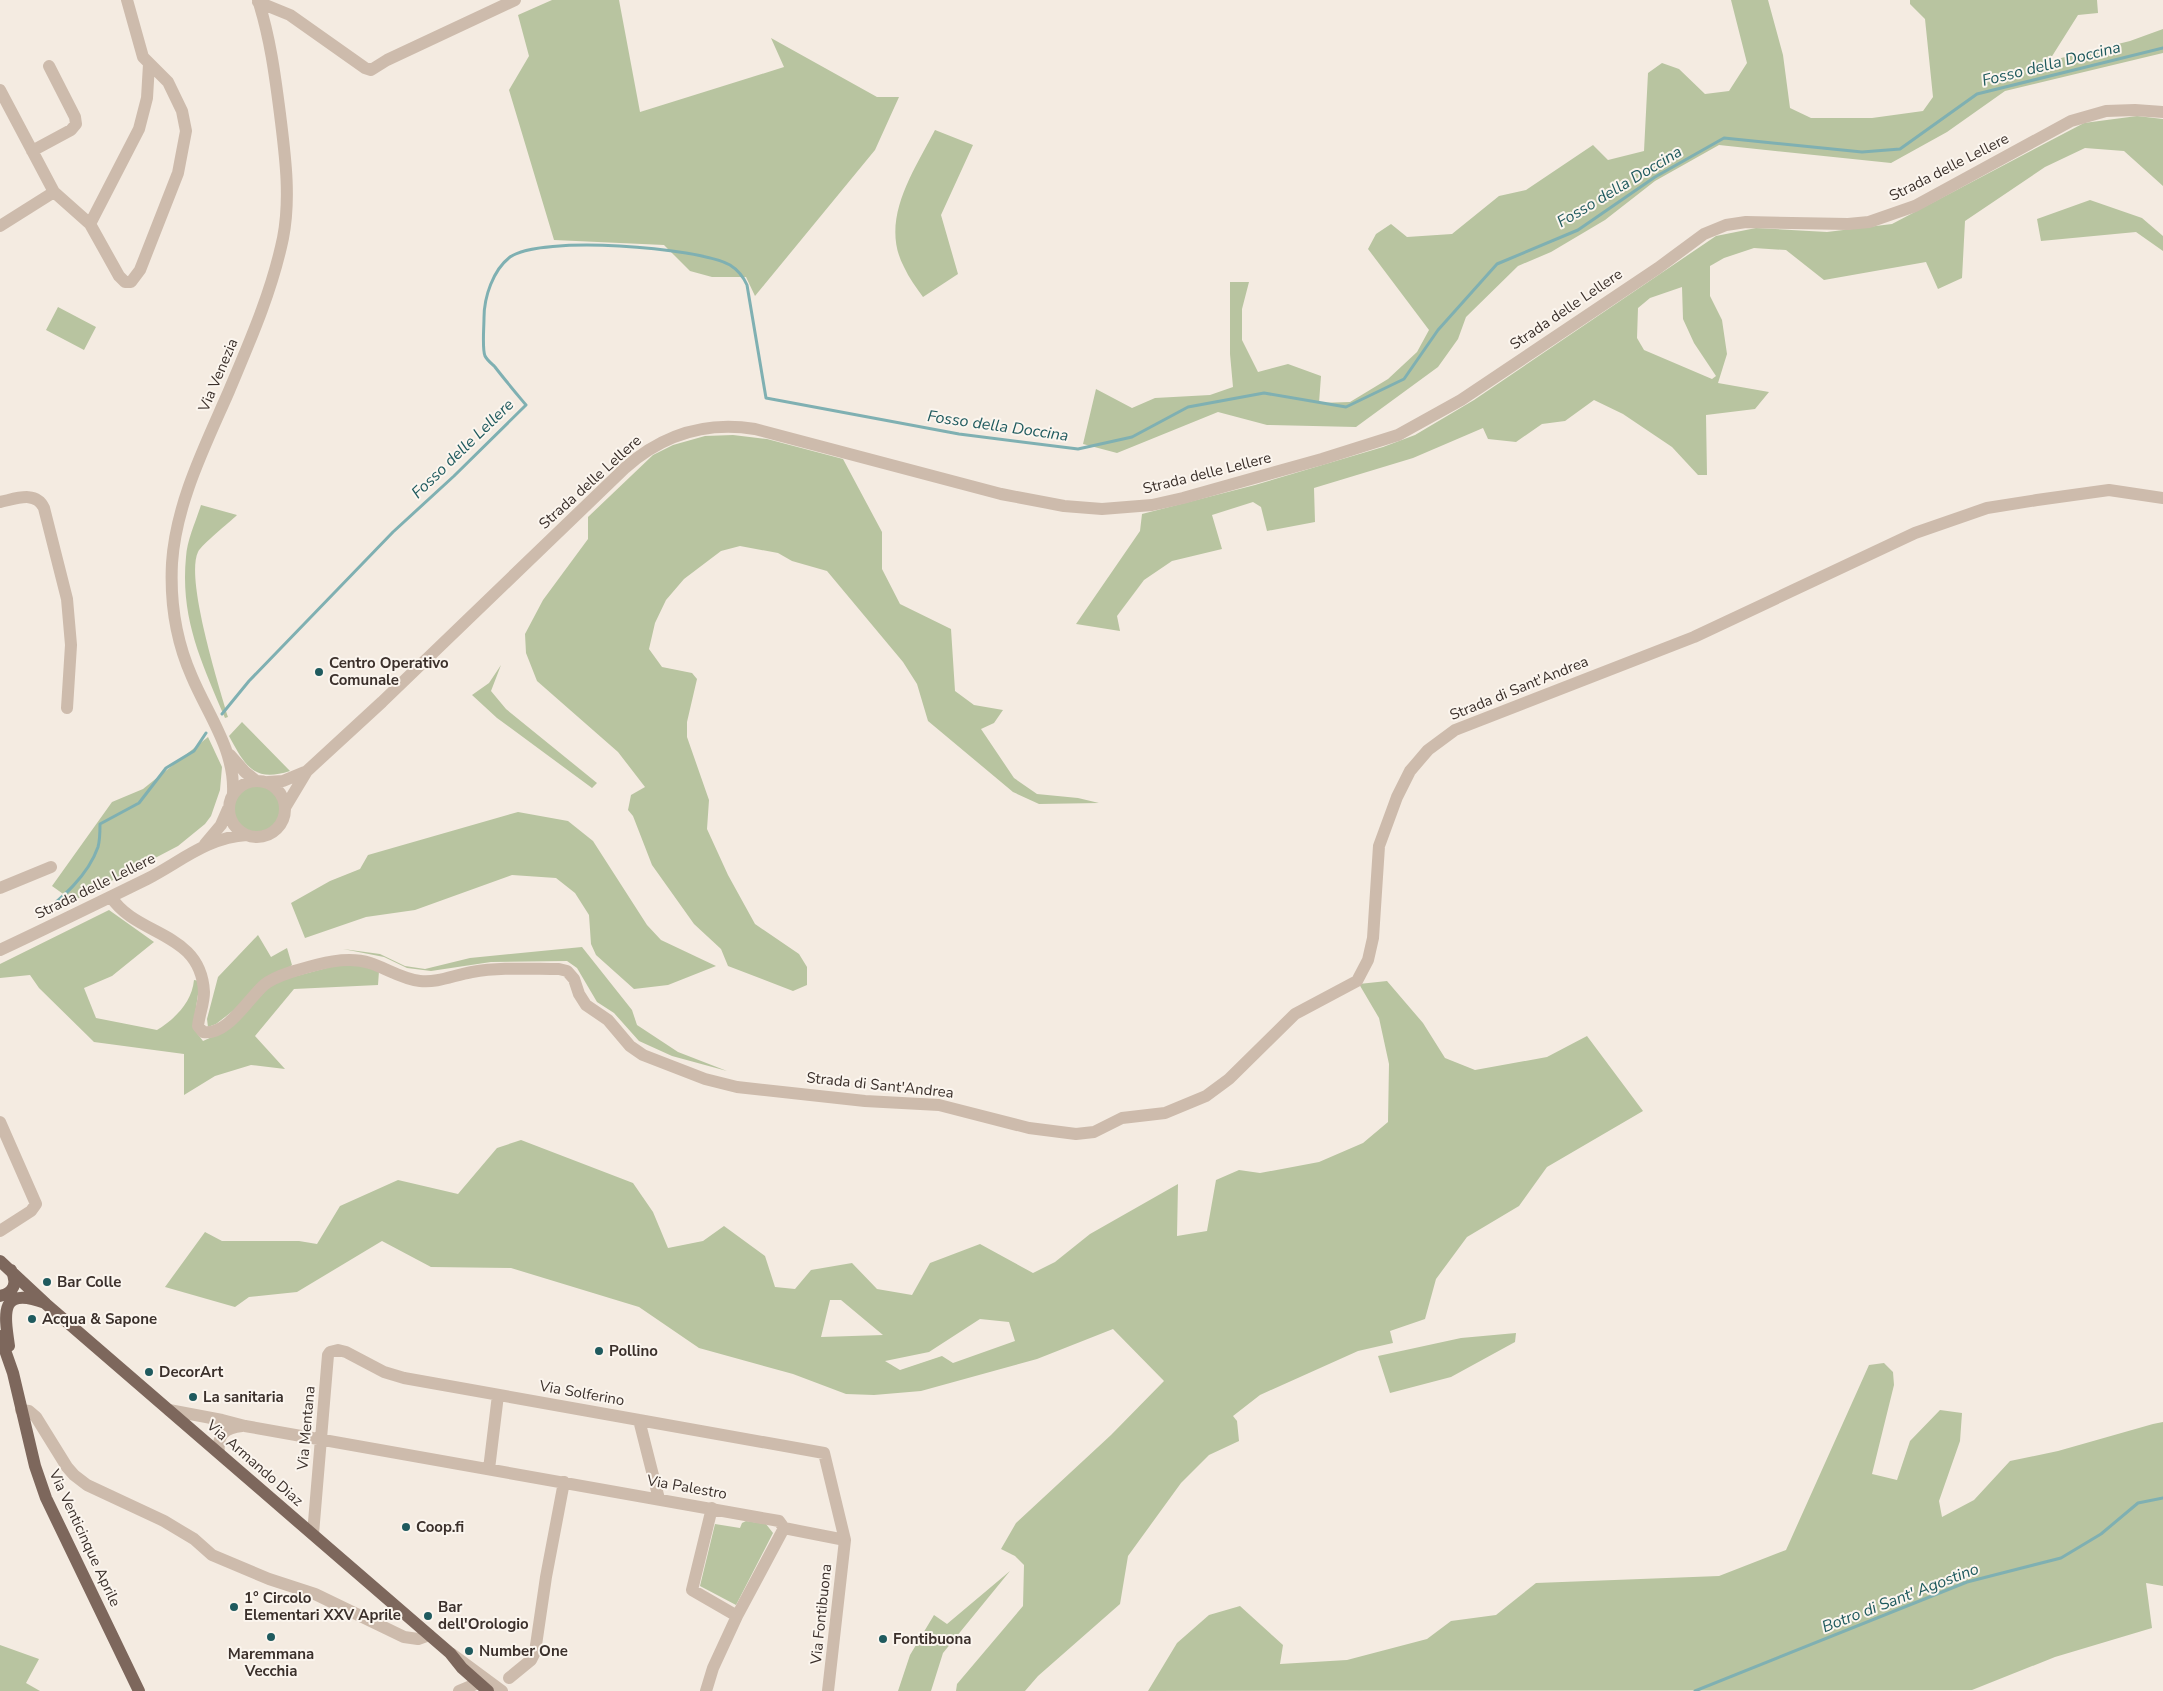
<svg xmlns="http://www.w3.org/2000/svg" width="2163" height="1691" font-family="'Nunito Sans',sans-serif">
  <rect width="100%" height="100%" fill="#f4ebe1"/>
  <!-- green -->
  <path fill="#b8c4a0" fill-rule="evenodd" d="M 552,0 L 619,0 L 640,112 L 784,67 L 771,38 L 877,97 L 899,97 L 875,150 L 755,296 L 746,277 L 712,277 L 690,271 L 664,245 L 554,240 L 509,90 L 529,56 L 518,15 Z
    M 1731,0 L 1768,0 L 1783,55 L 1790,108 L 1811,118 L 1872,118 L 1923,111 L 1933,97 L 1925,19 L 1910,4 L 1910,0 L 2097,0 L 2098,13 L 2078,15 L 2049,61 L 2130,41 L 2163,29 L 2163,53 L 2005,91 L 1947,132 L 1891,163 L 1719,145 L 1655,181 L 1605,220 L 1551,252 L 1518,266 L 1466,317 L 1458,339 L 1438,367 L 1356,427 L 1267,425 L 1218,412 L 1117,453 L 1083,444 L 1096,389 L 1132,408 L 1155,398 L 1210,395 L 1233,387 L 1230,354 L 1230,282 L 1249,282 L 1242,309 L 1242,340 L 1258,372 L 1288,364 L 1321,376 L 1319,403 L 1350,402 L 1388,379 L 1417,352 L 1429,330 L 1368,249 L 1376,234 L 1391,224 L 1407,237 L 1452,234 L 1499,196 L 1526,190 L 1593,145 L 1608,160 L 1644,151 L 1648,73 L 1662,63 L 1679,69 L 1705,94 L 1729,91 L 1747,63 Z
    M 2137,116 L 2163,119 L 2163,186 L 2124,151 L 2085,148 L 2045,167 L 1965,221 L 1962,278 L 1938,289 L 1926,262 L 1824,280 L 1786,250 L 1754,248 L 1724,258 L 1710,266 L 1710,296 L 1722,320 L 1727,354 L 1718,383 L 1769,392 L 1755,409 L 1706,415 L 1707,475 L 1698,475 L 1672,447 L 1623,414 L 1594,400 L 1565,421 L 1542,424 L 1516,442 L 1488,439 L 1483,428 L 1413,458 L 1314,488 L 1315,522 L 1267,531 L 1261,507 L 1253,502 L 1212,515 L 1222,549 L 1172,561 L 1144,580 L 1117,616 L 1120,631 L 1076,624 L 1140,531 L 1142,514 L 1255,485 L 1383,447 L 1415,435 L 1474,400 L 1716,236 L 1756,228 L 1827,232 L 1892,224 L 2084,123 ZM 1682,287 L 1683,319 L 1694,343 L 1716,376 L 1712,379 L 1644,350 L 1637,338 L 1638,308 L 1650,298 Z
    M 935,130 L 973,145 L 941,215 L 958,274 L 923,297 C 916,287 909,278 904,267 C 879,220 914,171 935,130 Z
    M 2090,200 L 2142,218 L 2163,236 L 2163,251 L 2136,232 L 2041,241 L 2037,219 Z
    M 58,307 L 96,327 L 84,350 L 46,330 Z
    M 733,435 L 767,439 L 843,459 L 882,532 L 882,569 L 900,604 L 951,629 L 955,691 L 974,705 L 1003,710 L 994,723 L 981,729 L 1014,778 L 1037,794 L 1078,798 L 1099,803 L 1039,804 L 1013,792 L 928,721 L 917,684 L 903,662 L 827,571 L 792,561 L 778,553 L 740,546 L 721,551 L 684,579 L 666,600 L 655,623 L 649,649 L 662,667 L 692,673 L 697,679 L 687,722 L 687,737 L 709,800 L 707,829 L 728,875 L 755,924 L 799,954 L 807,967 L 807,985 L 793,991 L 728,966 L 721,949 L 694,924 L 652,865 L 633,816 L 628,810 L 631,795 L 645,787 L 618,752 L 537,681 L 526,653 L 525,634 L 543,600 L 588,539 L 588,517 L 653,455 L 673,445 L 705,436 Z
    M 201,505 L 237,515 C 229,523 202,544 198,552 C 185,579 219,686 228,717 L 225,718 C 202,663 180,619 186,557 C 187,540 196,521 201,505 Z
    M 501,665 L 491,691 L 506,709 L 597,783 L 592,788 L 497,718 L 472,695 L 489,683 Z
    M 242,722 L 290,771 C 253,783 245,765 229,736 Z
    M 208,737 L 222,767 L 220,790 L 211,816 L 205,824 L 178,846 L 73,901 L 52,886 L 112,802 L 143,789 Z
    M234 809a23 23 0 1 1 46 0a23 23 0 1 1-46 0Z
    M 518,812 L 568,821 L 593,841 L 647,925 L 661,940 L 716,966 L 668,985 L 634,989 L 596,955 L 591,944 L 589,915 L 575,893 L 556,878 L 512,875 L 415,910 L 366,917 L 305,938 L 291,903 L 330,881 L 360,869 L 368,855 Z
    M 109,910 L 154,942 L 112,976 L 84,988 L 96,1018 L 157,1030 C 175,1019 192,1002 194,980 L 200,981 L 193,1028 L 203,1041 L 223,1032 L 274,982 L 334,966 L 357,965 L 379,971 L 378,985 L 294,989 L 255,1036 L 285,1069 L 251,1065 L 215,1076 L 184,1095 L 184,1054 L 94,1042 L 39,988 L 30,975 L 0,978 L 0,964 Z
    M 258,935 L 271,957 L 287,948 L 292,965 L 216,1024 L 208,1027 L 207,1019 L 218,977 Z
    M 582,947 L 632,1010 L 637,1025 L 678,1052 L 727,1071 L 672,1056 L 639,1041 L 614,1013 L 597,1002 L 577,968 L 567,961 L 491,962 L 431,971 L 407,968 L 384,957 L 343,949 L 380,954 L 405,966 L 425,969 L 470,958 Z
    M 1387,981 L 1423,1023 L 1445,1058 L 1475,1070 L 1547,1057 L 1587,1036 L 1643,1111 L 1547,1167 L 1519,1206 L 1467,1237 L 1436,1279 L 1425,1319 L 1390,1331 L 1393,1343 L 1358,1351 L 1260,1395 L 1233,1416 L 1237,1421 L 1239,1441 L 1209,1455 L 1181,1483 L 1128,1556 L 1120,1604 L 1038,1676 L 1025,1691 L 956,1691 L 957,1684 L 1023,1606 L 1024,1565 L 1015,1556 L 1001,1549 L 1016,1523 L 1111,1435 L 1164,1381 L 1113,1329 L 1037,1359 L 921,1391 L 874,1395 L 846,1394 L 793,1374 L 699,1348 L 639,1307 L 511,1268 L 431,1267 L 382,1241 L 297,1292 L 249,1297 L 235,1307 L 165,1287 L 205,1232 L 222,1241 L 299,1241 L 317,1244 L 340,1206 L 398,1180 L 458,1194 L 497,1148 L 521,1140 L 633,1183 L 653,1212 L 668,1248 L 703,1241 L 724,1226 L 765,1256 L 775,1287 L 795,1289 L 811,1270 L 852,1263 L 877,1289 L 912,1295 L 930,1263 L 980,1244 L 1033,1273 L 1055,1262 L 1090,1234 L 1178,1184 L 1177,1236 L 1207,1231 L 1216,1180 L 1239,1170 L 1260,1173 L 1319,1162 L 1363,1143 L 1388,1122 L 1389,1064 L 1379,1018 L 1359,984 ZM 830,1300 L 841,1300 L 883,1335 L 821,1337 ZM 980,1319 L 1009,1322 L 1015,1341 L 953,1363 L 942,1356 L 900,1370 L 885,1361 L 929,1352 Z
    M 1516,1333 L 1515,1342 L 1451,1377 L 1390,1393 L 1378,1356 L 1461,1338 Z
    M 1884,1363 L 1893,1372 L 1894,1385 L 1872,1474 L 1897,1480 L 1910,1441 L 1940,1410 L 1962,1413 L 1960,1441 L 1939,1501 L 1942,1517 L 1974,1500 L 2010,1461 L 2058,1451 L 2153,1424 L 2163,1422 L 2163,1586 L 2146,1583 L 2152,1628 L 2055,1657 L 1972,1690 L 1148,1691 L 1177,1643 L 1209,1615 L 1240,1606 L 1283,1645 L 1280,1664 L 1347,1660 L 1427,1639 L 1451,1621 L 1496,1615 L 1536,1583 L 1719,1576 L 1786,1550 L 1869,1365 Z
    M 746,1521 L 766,1524 L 773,1533 L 736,1605 L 700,1586 L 715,1524 L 740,1528 L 742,1523 Z
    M 1010,1571 L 943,1653 L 931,1691 L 898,1691 L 910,1655 L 934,1615 L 947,1624 Z
    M 0,1645 L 39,1659 L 26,1683 L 40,1691 L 0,1691 Z"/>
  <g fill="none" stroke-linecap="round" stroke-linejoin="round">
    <!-- stream -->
    <path stroke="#7fb0b2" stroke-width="3" d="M 222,714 L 249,681 L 393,532 L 454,476 L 526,405 C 516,393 505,380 495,367 C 492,364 487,360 485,356 C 482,349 484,327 484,318 C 484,297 493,270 510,257 C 541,235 697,247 730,265 C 738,270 743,276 747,285 L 766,398 L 959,434 L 1078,449 L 1132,437 L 1188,407 L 1264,393 L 1346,407 L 1404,379 L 1438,330 L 1497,264 L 1578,230 L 1655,177 L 1724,138 L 1862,152 L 1900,149 L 1977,94 L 2163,48
      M 38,917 C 61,899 88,876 98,847 C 100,840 100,831 100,824 L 139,803 L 166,768 L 194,751 L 206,733
      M 1695,1691 L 1967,1582 L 2061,1558 L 2101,1534 L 2138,1503 L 2163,1498"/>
    <!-- minor -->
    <path stroke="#cdbbac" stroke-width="12" d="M 258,2 L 290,15 L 365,68 L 371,70 L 387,60 L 515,0
      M 0,90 L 54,192 L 90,224 L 119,276 L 125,282 L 131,282 L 140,270 L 178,173 L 186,131 L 182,111 L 168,82 L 143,57 L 127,0
      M 32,151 L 71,130 L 76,124 L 75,117 L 49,66
      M 90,224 L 139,129 L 147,98 L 149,64
      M 0,226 L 54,192
      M 0,502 C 15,499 36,490 44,508 L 67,599 L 71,645 L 67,708
      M 230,755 L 245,772 L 255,780
      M229 809a28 28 0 1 1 56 0a28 28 0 1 1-56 0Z
      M 268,782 L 283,781 L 307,771
      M 233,793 C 235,750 208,715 192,677 C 176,641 170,602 172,563 C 176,503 205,446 229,391 C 250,341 272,291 283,238 C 291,197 285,155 280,114 C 275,75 270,37 258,0
      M 286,806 L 307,771 L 382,702 L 625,468 C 662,435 705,421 755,429 L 1001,494 L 1064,506 L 1102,509 L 1152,505 L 1183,498 L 1322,459 L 1398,435 L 1461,400 L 1658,268 L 1704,234 L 1726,225 L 1746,222 L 1848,224 L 1869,222 L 1915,206 L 2071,121 L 2106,111 L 2135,110 L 2163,112
      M 205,844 L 221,825 L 228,809
      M 0,888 L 51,867
      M 111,897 C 137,937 201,931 204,992 C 204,1004 199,1015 198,1026 L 203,1032 C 227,1036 248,999 264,985 C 271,979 282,975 291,972 C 315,965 345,955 370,963 C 386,968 402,979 420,981 C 438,983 454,975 472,972 C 500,967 530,969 559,969 L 567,971 L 574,979 L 579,994 L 586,1005 L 608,1020 L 630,1046 L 643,1055 L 705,1079 L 737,1087 L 865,1101 L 939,1105 L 1029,1128 L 1076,1134 L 1094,1132 L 1122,1118 L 1165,1113 L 1206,1096 L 1229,1079 L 1295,1014 L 1357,981 L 1368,960 L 1373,938 L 1379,846 L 1397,797 L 1410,771 L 1428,750 L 1455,730 L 1694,637 L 1915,533 L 1987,508 L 2037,500 L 2109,490 L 2163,498
      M 0,950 C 49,927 98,903 147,879 C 180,862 208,837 247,835
      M 0,1122 L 36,1204 L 31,1211 L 0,1231
      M 21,1410 L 29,1411 L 36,1417 L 67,1467 L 74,1475 L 87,1485 L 164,1521 L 194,1539 L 212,1555 L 269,1579 L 315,1594 L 404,1637 L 418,1639 L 429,1635
      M 169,1410 L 222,1420 L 245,1426 L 779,1521 L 784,1528 L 845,1540
      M 639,1420 L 824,1453 L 845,1540 L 828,1691
      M 219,1453 C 217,1435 224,1428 242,1426
      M 489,1469 L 498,1395
      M 712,1508 L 692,1590 L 737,1616 L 784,1528
      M 313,1534 L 328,1355 L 330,1352 L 338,1350 L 346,1352 L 384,1372 L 404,1378 L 639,1420 L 659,1499
      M 452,1654 L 502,1691
      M 509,1678 L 531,1660 L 535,1652 L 546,1577 L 564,1482
      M 459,1691 L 478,1683
      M 706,1691 L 713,1668 L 737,1616"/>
    <!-- major -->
    <path stroke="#7d675c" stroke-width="12" d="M 0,1261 L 46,1304 L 450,1653 L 462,1668 L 488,1691
      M 0,1296 C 14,1293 18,1283 11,1270
      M 0,1336 L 13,1373 L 35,1466 L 46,1498 L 139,1691
      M 9,1346 C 4,1312 0,1286 45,1303"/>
  </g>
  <!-- markers -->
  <g fill="#1f5a5e" stroke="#fbf5ee" stroke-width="2">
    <circle cx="319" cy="672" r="5"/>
    <circle cx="47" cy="1282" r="5"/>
    <circle cx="32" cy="1319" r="5"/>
    <circle cx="599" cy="1351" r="5"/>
    <circle cx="149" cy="1372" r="5"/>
    <circle cx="193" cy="1397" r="5"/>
    <circle cx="406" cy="1527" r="5"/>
    <circle cx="234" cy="1607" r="5"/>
    <circle cx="428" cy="1616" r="5"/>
    <circle cx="271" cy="1637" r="5"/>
    <circle cx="883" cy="1639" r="5"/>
    <circle cx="469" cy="1651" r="5"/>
  </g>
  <g text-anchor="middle" stroke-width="4" stroke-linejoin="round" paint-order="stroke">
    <!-- street labels -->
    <g font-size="15" fill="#3b302b" stroke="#fbf5ee">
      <text transform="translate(1949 167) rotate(-27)" y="5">Strada delle Lellere</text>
      <text transform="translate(1566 309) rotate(-34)" y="5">Strada delle Lellere</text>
      <text transform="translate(218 375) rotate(-67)" y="5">Via Venezia</text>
      <text transform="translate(1207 473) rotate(-14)" y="5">Strada delle Lellere</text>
      <text transform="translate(590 482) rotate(-42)" y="5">Strada delle Lellere</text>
      <text transform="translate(1519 688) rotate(-22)" y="5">Strada di Sant'Andrea</text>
      <text transform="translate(95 886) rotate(-26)" y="5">Strada delle Lellere</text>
      <text transform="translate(880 1085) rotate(6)" y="5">Strada di Sant'Andrea</text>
      <text transform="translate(582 1393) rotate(10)" y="5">Via Solferino</text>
      <text transform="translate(306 1428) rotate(-85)" y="5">Via Mentana</text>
      <text transform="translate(255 1463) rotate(41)" y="5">Via Armando Diaz</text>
      <text transform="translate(687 1487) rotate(10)" y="5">Via Palestro</text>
      <text transform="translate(85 1538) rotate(65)" y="5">Via Venticinque Aprile</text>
      <text transform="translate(821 1614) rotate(-84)" y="5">Via Fontibuona</text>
    </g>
    <!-- poi labels -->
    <g font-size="15" font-weight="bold" fill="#3b302b" stroke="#fbf5ee" text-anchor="start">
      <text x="329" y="668">Centro Operativo<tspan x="329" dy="17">Comunale</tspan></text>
      <text x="57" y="1287">Bar Colle</text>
      <text x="42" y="1324">Acqua &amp; Sapone</text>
      <text x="609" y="1356">Pollino</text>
      <text x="159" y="1377">DecorArt</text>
      <text x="203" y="1402">La sanitaria</text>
      <text x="416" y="1532">Coop.fi</text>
      <text x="244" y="1603">1° Circolo<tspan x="244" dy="17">Elementari XXV Aprile</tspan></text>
      <text x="438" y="1612">Bar<tspan x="438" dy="17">dell'Orologio</tspan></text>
      <text x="893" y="1644">Fontibuona</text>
      <text x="479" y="1656">Number One</text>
      <text x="271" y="1659" text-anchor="middle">Maremmana<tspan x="271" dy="17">Vecchia</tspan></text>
    </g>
    <!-- water labels -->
    <g font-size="16" font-style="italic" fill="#1f5a5e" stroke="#fbf5ee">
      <text transform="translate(2051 63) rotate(-14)" y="6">Fosso della Doccina</text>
      <text transform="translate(1619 186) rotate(-31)" y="6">Fosso della Doccina</text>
      <text transform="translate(998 425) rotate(8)" y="6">Fosso della Doccina</text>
      <text transform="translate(462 448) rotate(-44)" y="6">Fosso delle Lellere</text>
      <text transform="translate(1900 1597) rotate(-21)" y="6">Botro di Sant' Agostino</text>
    </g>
  </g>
</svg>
